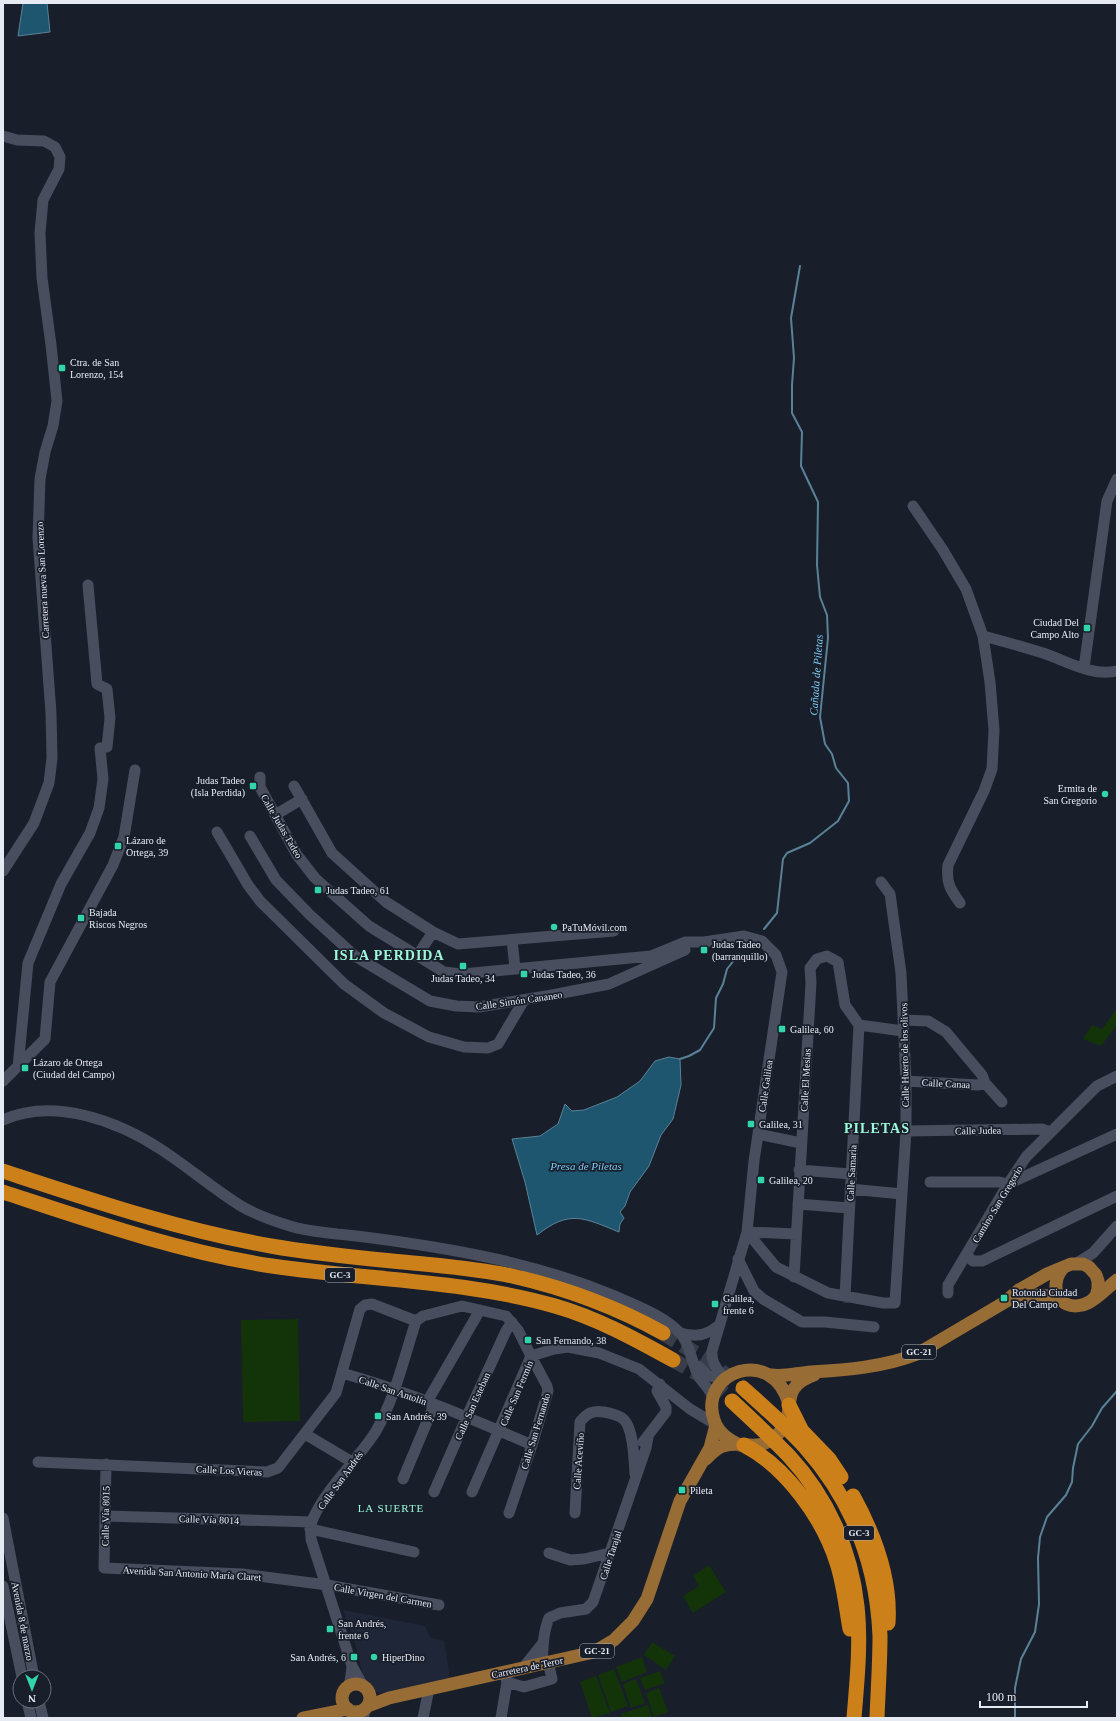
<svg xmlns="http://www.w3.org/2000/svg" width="1120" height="1721" font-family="Georgia,serif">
  <rect width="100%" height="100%" fill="#191e2b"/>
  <!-- built -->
  <path fill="#1f2638" d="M 343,1610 L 425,1626 L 430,1637 L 444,1641 L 450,1678 L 383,1693 L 376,1692 L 363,1676 L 354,1640 Z"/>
  <!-- green -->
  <path fill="#133408" d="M 1117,1008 L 1117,1025 L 1101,1046 L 1083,1039 L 1092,1025 L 1102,1029 Z
    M 298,1319 L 300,1421 L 243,1422 L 241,1320 Z
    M 709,1565 L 726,1592 L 693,1613 L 683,1596 L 699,1586 L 693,1576 Z
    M 652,1642 L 675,1656 L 666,1670 L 644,1655 Z
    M 642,1657 L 647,1672 L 622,1682 L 616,1667 Z
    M 614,1669 L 628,1706 L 611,1712 L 598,1675 Z
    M 660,1671 L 665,1683 L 645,1690 L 640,1678 Z
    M 596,1676 L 610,1713 L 592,1718 L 580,1682 Z
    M 636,1679 L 645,1703 L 631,1708 L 623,1684 Z
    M 659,1688 L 668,1712 L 654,1717 L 646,1693 Z
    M 648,1705 L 652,1718 L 622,1718 L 621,1714 Z"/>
  <!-- water -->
  <path fill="#1e5670" stroke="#5a8297" d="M 23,3 L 47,3 L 50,32 L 18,36 Z
    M 669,1057 L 680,1059 L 681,1085 L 673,1119 L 661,1135 L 649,1166 L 630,1192 L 625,1206 L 620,1212 L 624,1218 L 620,1224 L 619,1232 C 584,1218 570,1209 537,1235 L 525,1182 L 512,1139 L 540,1136 L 558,1124 L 565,1104 L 572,1111 L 584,1110 L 617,1097 L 640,1081 L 655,1061 Z"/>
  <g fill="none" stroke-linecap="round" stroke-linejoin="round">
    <!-- stream -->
    <path stroke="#5a8297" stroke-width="2" d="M 764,929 L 777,913 L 783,859 L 787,853 L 810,843 L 838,821 L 849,801 L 848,783 L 836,768 L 832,754 L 825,744 L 820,717 L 828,638 L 827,615 L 820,597 L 817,565 L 818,502 L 801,466 L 802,432 L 792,413 L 792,385 L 794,358 L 791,318 L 800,266
      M 680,1059 L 689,1056 L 700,1050 L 714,1028 L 716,998 L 723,984 L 727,969 L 739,954
      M 1015,1718 L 1015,1688 L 1021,1659 L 1035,1632 L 1039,1604 L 1038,1558 L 1040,1537 L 1047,1517 L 1066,1495 L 1072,1482 L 1073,1468 L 1078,1444 L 1092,1426 L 1102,1408 L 1117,1391"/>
    <!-- highway-tunnel -->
    <path stroke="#383d49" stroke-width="15" stroke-dasharray="15 8" stroke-linecap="butt" d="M 663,1333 L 705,1359 L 743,1388
      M 673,1360 L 707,1379 L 732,1401"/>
    <!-- minor -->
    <path stroke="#484e5d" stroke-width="11" d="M 3,136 L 17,140 L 44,141 L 55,147 L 60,157 L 59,169 L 43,200 L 40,233 L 42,278 L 51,345 L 57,401 L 53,426 L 45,452 L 40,479 L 38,538 L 51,713 L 52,758 L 49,783 L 34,823 L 3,871
      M 913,506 L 943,550 L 966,589 L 983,636 L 990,682 L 994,730 L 992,769 L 984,791 L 948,865 C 946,883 950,889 960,903
      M 983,636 C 1003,641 1023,647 1043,653 C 1067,661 1092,677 1117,671
      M 1084,668 L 1107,501 L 1117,479
      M 260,777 L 260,787 L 297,855 L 315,878 L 369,926 L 444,972 L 462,974 L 651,956 L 685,942 L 704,942 L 744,936 L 762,941 L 776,955 L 782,972 L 754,1161 L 747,1232 L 712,1351 C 711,1363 718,1371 725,1379
      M 294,786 L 332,853 L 386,902 L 433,932 L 458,944 L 614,931
      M 275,815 L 302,799
      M 217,832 L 248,885 L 260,901 L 344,984 L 384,1013 L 429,1037 L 464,1047 L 488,1048 L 498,1044 L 524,1000
      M 250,836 L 276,880 L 310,915 L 355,956 L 430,1001 L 456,1006 L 479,1007 L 552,995 L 609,984 L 685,950
      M 512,940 L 515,968
      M 417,956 L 433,932
      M 903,1020 L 928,1021 L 946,1032 L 982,1075 L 985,1083 L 1002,1102
      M 18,1067 L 28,963 L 61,884 L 90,833 L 99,808 L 103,779 L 100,748 L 107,747 L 110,718 L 107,689 L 97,684 L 88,585
      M 3,1081 L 45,1039 L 50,982 L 113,865 L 124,837 L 135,770
      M 906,1081 L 978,1085 L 985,1083
      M 3,1120 C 54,1097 118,1121 162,1150 C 189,1168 214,1189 241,1206 C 256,1215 274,1221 290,1226 C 305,1231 322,1232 337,1234 C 359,1236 380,1239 401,1242 C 476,1253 545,1267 615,1296 C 637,1306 665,1316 681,1334 C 691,1347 691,1361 698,1375 C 702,1383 710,1388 713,1398
      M 906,1131 L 1042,1129 L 1050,1132
      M 758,1134 L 801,1143
      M 799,1170 L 851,1174
      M 930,1182 L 999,1182 L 1008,1184 L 1117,1134
      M 850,1189 L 902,1194
      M 798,1204 L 849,1208
      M 747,1232 L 776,1267 L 828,1293 L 883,1303 L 895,1303 L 906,1131 L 906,1081 L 901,973 L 890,894 L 881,882
      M 747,1232 L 796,1234
      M 966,1255 L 973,1261 L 982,1261 L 1117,1196
      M 738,1259 L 754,1291 L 763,1299 L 802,1322 L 825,1322 L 874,1327
      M 1077,1263 L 1093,1253 L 1117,1226
      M 794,1277 L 811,983 L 810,968 L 817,959 L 827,956 L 838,962 L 845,1005 L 859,1025 L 903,1031
      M 948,1293 L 948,1285 L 1008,1184 L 1026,1157 L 1097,1086 L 1117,1076
      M 845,1297 L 859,1025
      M 416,1321 L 423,1316 L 462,1306 L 506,1316 L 518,1330 L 531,1356 L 547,1386 L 548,1391 L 532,1445 L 509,1513
      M 680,1333 C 696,1337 705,1336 718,1326
      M 698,1366 L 707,1375 L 724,1380
      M 342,1373 C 407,1391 470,1418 532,1445
      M 427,1402 L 480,1310
      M 305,1434 L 352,1462
      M 643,1442 L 666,1412 L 666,1407 L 657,1391 L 660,1384
      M 38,1462 L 267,1472 L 278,1468 L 336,1393 L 360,1309 L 365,1305 L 372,1304 L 416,1321
      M 106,1464 L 104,1568 L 243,1574 L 327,1585 L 439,1605
      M 403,1479 L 434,1405
      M 434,1492 L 468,1414 L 506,1331 L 512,1322
      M 472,1492 L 531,1356 L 554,1349 L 568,1347 L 599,1353 L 639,1369 L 690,1409 L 715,1424
      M 575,1513 L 580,1422 C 587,1413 593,1410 604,1412 C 610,1413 617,1415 622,1418 C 634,1426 634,1461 635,1474
      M 105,1516 L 312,1522
      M 3,1518 L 34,1677
      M 310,1529 L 414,1552
      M 549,1553 L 570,1560 L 584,1559 L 610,1553
      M 3,1586 L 22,1677
      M 542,1664 C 543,1648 543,1632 549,1618 L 560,1613 L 586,1609 L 593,1602 L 646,1448 L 648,1437
      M 523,1668 L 543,1643
      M 507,1682 L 524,1687 L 552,1679 L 548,1662
      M 363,1686 L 352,1666 L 311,1539 C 311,1534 310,1529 311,1524 C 321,1493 359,1459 376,1431 C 395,1398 404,1358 416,1321
      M 346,1689 L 350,1682 L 352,1667
      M 27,1701 L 31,1718
      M 39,1701 L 43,1718
      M 351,1718 L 351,1711
      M 363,1718 L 366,1708
      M 423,1718 L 429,1689
      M 501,1718 L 507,1682 L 505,1675"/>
    <!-- major -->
    <path stroke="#976c35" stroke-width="13" d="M 1063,1268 C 1048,1285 1058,1311 1082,1305 C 1093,1303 1108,1287 1117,1280
      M 1012,1300 L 1039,1295 L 1059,1297
      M 771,1375 C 784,1377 797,1373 811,1372 C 846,1370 884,1367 917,1354 L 1005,1302 L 1019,1290 L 1047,1274 L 1071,1264 L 1083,1264 L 1089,1267 L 1096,1275 L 1098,1281 L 1098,1289 L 1096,1296 L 1091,1301
      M 740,1445 C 728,1440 718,1433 714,1420 C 698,1371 773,1345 789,1404
      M 706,1459 C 711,1454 716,1448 723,1446 C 744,1439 757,1455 778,1434 C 800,1412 775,1389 814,1375
      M342 1698a14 14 0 1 1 28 0a14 14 0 1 1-28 0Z
      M 368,1706 L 389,1698 L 594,1652 L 614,1640 L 633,1621 L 647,1599 L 680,1501 L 710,1448 L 716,1425
      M 303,1718 L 348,1709"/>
    <!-- highway -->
    <path stroke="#cc801a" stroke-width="15" d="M 3,1171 C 91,1200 179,1230 271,1246 C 321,1255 373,1259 424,1264 C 453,1267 484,1270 512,1276 C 565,1288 616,1307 663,1333
      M 3,1192 C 91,1221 180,1252 272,1266 C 366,1280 464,1280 555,1306 C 597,1318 635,1339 673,1360
      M 743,1388 C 764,1407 786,1426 805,1447 C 853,1501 877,1563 880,1636 C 880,1663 878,1691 877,1718
      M 732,1401 C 751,1419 771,1437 789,1456 C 827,1497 851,1550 857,1606 C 861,1643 857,1681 854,1718
      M 789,1405 L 802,1431 L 829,1459 L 841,1477
      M 744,1445 C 786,1467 823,1518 837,1563 C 844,1584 846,1607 850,1629
      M 853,1496 C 874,1534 891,1579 888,1623"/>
  </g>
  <!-- markers -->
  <g fill="#32d4a9" stroke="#191e2b" stroke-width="1.5">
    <rect x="58" y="364" width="8" height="8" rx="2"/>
    <rect x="1083" y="624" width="8" height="8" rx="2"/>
    <rect x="249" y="782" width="8" height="8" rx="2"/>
    <circle cx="1105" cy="794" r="4"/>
    <rect x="114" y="842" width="8" height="8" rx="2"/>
    <rect x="314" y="886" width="8" height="8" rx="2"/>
    <rect x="77" y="914" width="8" height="8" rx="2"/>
    <circle cx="554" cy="927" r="4"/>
    <rect x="700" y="946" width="8" height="8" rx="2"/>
    <rect x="459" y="962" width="8" height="8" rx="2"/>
    <rect x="520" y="970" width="8" height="8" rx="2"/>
    <rect x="778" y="1025" width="8" height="8" rx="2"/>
    <rect x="21" y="1064" width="8" height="8" rx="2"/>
    <rect x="747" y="1120" width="8" height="8" rx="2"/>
    <rect x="757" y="1176" width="8" height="8" rx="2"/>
    <rect x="1000" y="1294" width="8" height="8" rx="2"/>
    <rect x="711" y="1300" width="8" height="8" rx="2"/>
    <rect x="524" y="1336" width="8" height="8" rx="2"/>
    <rect x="374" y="1412" width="8" height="8" rx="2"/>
    <rect x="678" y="1486" width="8" height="8" rx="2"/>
    <rect x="326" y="1625" width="8" height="8" rx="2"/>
    <rect x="350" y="1653" width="8" height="8" rx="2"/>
    <circle cx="374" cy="1657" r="4"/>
  </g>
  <g text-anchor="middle" stroke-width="3.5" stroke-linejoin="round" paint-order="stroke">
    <!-- shield labels -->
    <g fill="#191e2b" stroke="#a8adb7" stroke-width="1">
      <rect x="325" y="1268" width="30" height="14" rx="3"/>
      <rect x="902" y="1345" width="34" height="14" rx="3"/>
      <rect x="844" y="1526" width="30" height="14" rx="3"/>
      <rect x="580" y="1644" width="34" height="14" rx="3"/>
    </g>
    <g font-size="9" font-weight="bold" fill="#e6eaf3">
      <text x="340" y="1278">GC-3</text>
      <text x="919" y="1355">GC-21</text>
      <text x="859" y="1536">GC-3</text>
      <text x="597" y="1654">GC-21</text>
    </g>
    <!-- poi labels -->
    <g font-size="10" fill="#e6eaf3" stroke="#191e2b" text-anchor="start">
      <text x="70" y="366">Ctra. de San<tspan x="70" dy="12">Lorenzo, 154</tspan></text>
      <text x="1079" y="626" text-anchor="end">Ciudad Del<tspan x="1079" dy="12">Campo Alto</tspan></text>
      <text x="245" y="784" text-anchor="end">Judas Tadeo<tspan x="245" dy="12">(Isla Perdida)</tspan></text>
      <text x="1097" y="792" text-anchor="end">Ermita de<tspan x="1097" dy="12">San Gregorio</tspan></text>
      <text x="126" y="844">Lázaro de<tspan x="126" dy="12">Ortega, 39</tspan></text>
      <text x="326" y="894">Judas Tadeo, 61</text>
      <text x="89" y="916">Bajada<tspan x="89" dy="12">Riscos Negros</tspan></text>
      <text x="562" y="931">PaTuMóvil.com</text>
      <text x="712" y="948">Judas Tadeo<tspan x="712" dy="12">(barranquillo)</tspan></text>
      <text x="532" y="978">Judas Tadeo, 36</text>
      <text x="463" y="982" text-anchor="middle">Judas Tadeo, 34</text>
      <text x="790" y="1033">Galilea, 60</text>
      <text x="33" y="1066">Lázaro de Ortega<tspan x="33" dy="12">(Ciudad del Campo)</tspan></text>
      <text x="759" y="1128">Galilea, 31</text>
      <text x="769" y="1184">Galilea, 20</text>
      <text x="1012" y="1296">Rotonda Ciudad<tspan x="1012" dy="12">Del Campo</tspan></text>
      <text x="723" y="1302">Galilea,<tspan x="723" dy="12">frente 6</tspan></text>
      <text x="536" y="1344">San Fernando, 38</text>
      <text x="386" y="1420">San Andrés, 39</text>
      <text x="690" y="1494">Pileta</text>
      <text x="338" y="1627">San Andrés,<tspan x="338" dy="12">frente 6</tspan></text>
      <text x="346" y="1661" text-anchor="end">San Andrés, 6</text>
      <text x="382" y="1661">HiperDino</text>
    </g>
    <!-- street labels -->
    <g font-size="10" fill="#e6eaf3" stroke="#191e2b">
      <text transform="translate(42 580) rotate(-93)" y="4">Carretera nueva San Lorenzo</text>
      <text transform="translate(282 826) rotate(60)" y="4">Calle Judas Tadeo</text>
      <text transform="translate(519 1000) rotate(-8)" y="4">Calle Simón Cananeo</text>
      <text transform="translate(904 1055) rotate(-91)" y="4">Calle Huerto de los olivos</text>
      <text transform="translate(805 1080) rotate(-87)" y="4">Calle El Mesias</text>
      <text transform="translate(946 1083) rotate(3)" y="4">Calle Canaa</text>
      <text transform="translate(765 1086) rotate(-82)" y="4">Calle Galilea</text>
      <text transform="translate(978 1130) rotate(-1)" y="4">Calle Judea</text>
      <text transform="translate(851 1173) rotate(-87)" y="4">Calle Samaria</text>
      <text transform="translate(997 1204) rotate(-59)" y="4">Camino San Gregorio</text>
      <text transform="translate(393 1390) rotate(19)" y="4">Calle San Antolín</text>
      <text transform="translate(516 1393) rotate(-67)" y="4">Calle San Fermín</text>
      <text transform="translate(472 1406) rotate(-66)" y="4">Calle San Esteban</text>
      <text transform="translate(535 1431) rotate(-73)" y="4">Calle San Fernando</text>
      <text transform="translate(578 1461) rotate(-86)" y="4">Calle Aceviño</text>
      <text transform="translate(229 1470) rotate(3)" y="4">Calle Los Vieras</text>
      <text transform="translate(340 1480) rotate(-54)" y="4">Calle San Andrés</text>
      <text transform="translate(105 1516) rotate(-89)" y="4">Calle Vía 8015</text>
      <text transform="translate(209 1519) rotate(2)" y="4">Calle Vía 8014</text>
      <text transform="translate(610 1555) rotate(-72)" y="4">Calle Tarajal</text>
      <text transform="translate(192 1573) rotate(3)" y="4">Avenida San Antonio María Claret</text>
      <text transform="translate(383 1595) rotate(10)" y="4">Calle Virgen del Carmen</text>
      <text transform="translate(23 1621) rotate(79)" y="4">Avenida 8 de marzo</text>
      <text transform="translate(527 1667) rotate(-12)" y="4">Carretera de Teror</text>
    </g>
    <!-- water labels -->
    <g font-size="11" font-style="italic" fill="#7eccf4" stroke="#191e2b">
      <text transform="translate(816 675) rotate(-86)" y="4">Cañada de Piletas</text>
      <text x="586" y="1170">Presa de Piletas</text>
    </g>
    <!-- neighbourhood labels -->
    <g font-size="11" letter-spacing="1" fill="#9cf8d8" stroke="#191e2b">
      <text x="391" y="1512">LA SUERTE</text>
    </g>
    <!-- district labels -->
    <g font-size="14" font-weight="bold" letter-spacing="1" fill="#9cf8d8" stroke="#191e2b">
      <text x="389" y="960">ISLA PERDIDA</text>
      <text x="877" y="1133">PILETAS</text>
    </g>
  </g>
  <!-- border -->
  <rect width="1120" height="1721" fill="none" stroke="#e6eaf3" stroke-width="8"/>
  <!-- north arrow -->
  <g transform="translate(32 1689) rotate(180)"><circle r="19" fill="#191e2b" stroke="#6b707b"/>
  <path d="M0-3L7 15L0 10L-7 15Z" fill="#32d4a9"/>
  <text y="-6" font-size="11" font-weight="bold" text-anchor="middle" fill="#e6eaf3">N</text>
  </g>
  <!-- scale -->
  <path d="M980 1701v6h107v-6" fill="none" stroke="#e6eaf3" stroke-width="2"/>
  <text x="986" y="1701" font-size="12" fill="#e6eaf3" stroke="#191e2b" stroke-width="3" paint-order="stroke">100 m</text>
</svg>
